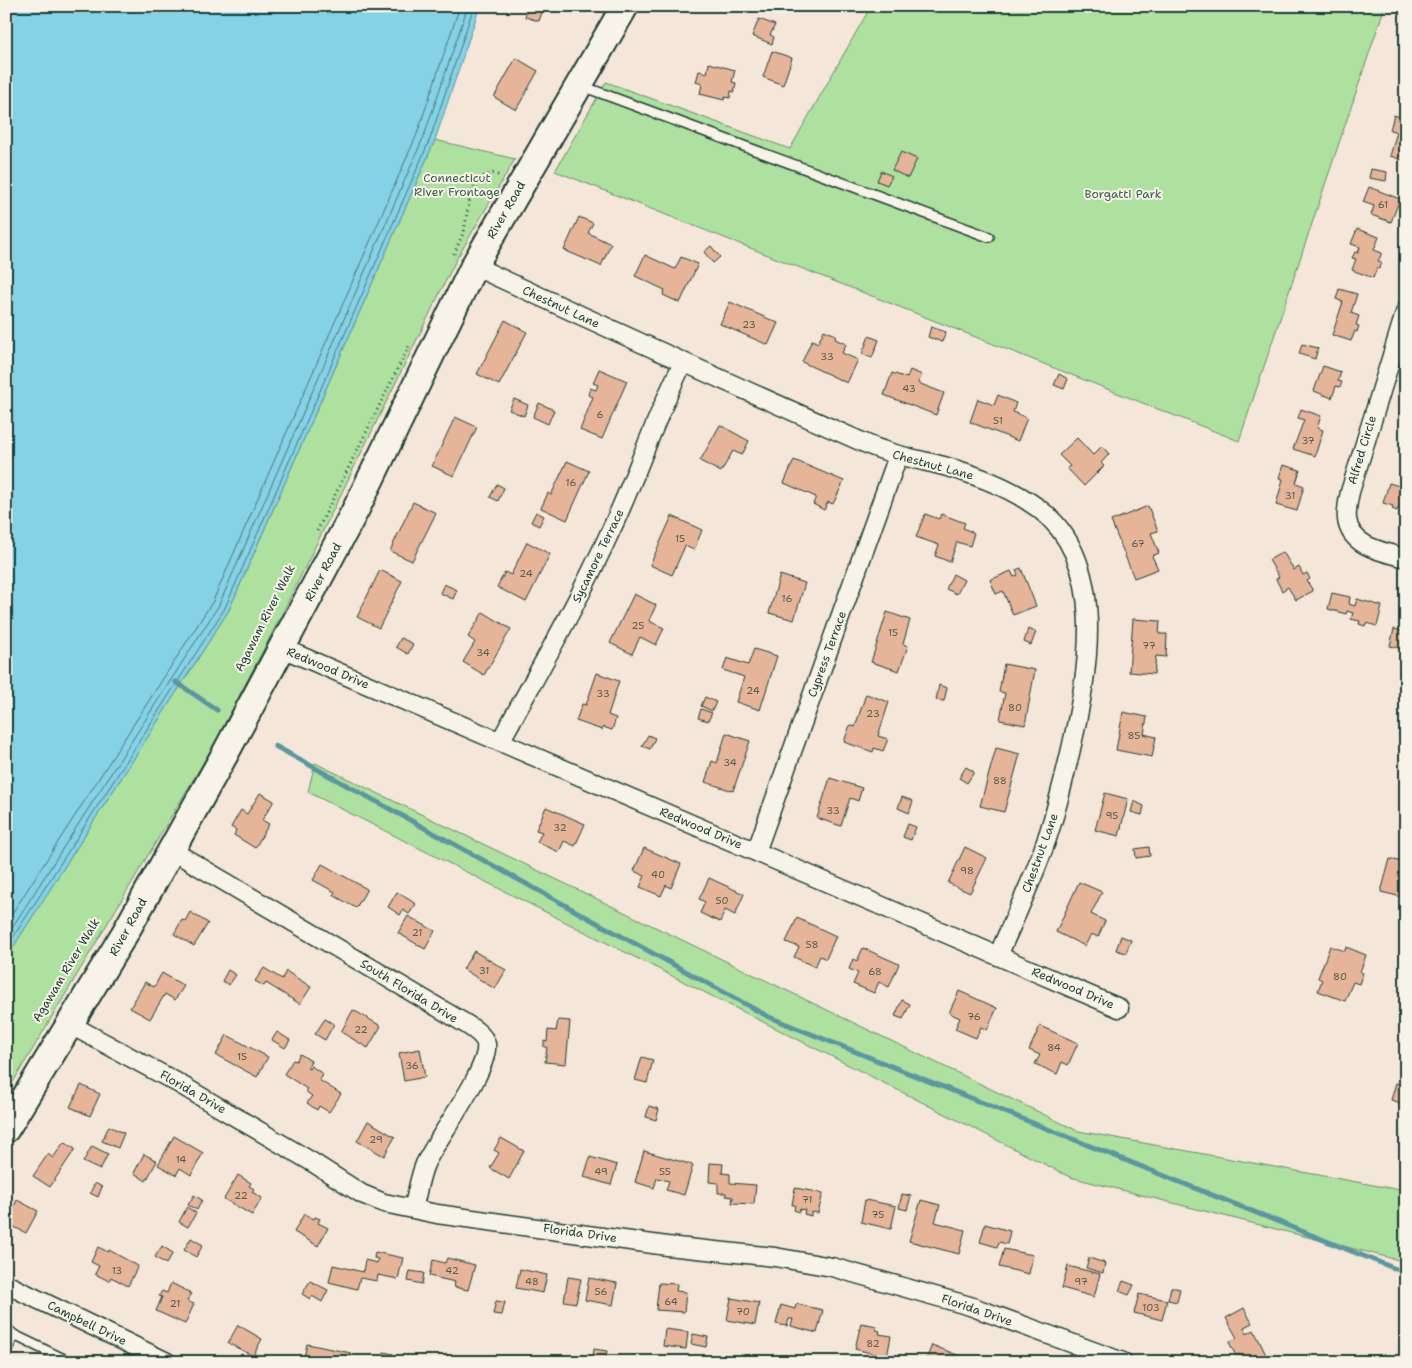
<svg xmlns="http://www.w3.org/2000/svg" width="1412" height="1368" font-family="'Shantell Sans',sans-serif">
  <rect width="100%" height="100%" fill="#f4e6d8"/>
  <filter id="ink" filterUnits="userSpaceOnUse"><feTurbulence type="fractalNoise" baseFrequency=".02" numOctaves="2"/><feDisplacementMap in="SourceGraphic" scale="10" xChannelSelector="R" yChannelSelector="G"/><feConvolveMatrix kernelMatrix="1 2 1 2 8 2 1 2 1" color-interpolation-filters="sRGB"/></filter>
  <g filter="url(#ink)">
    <!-- green -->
    <path fill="#aee0a0" stroke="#668e6a" d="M 871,6 L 1385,6 L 1239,441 L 555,171 L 606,82 L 790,149 Z
      M 435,140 L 515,159 L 456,260 L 285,608 L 215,743 L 6,1094 L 6,958 L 229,610 Z
      M 315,763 L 1078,1131 L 1406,1191 L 1406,1262 L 1070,1177 L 308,792 Z"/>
    <!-- water -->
    <path fill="#85d1e5" stroke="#5c969e" d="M 6,6 L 480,6 L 435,140 L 229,610 L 6,958 Z"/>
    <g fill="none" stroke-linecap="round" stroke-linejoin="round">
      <!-- shore -->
      <path stroke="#48787b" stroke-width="1" d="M 6,923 L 213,601 L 417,134 L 460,6
        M 6,937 L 219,605 L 424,136 L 468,6
        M 6,948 L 225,608 L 430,139 L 474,6"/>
      <!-- stream -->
      <path stroke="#5c969e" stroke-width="5" d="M 176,682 L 217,710
        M 275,746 L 769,1017 L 1406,1273"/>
    </g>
    <!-- building -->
    <path fill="#e6b499" stroke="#1f3d34" d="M 528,6 L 551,6 L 550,10 L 544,7 L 539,21 L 525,17 Z
      M 759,19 L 775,25 L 770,35 L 774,37 L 772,44 L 752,36 Z
      M 772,51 L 792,58 L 783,85 L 763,77 Z
      M 516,58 L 538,71 L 516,110 L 494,97 Z
      M 709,63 L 735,70 L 732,82 L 736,83 L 734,92 L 731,91 L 730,98 L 725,97 L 724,100 L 700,94 L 702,84 L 696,82 L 699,71 L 707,73 Z
      M 1394,115 L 1406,119 L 1406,161 L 1390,156 L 1397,132 L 1390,130 Z
      M 901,152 L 917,159 L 908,178 L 892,170 Z
      M 1371,169 L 1387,172 L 1386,181 L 1369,178 Z
      M 881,171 L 892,176 L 887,185 L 877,181 Z
      M 1369,187 L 1400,199 L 1391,222 L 1371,215 L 1374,206 L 1363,202 Z
      M 579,217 L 593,223 L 588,233 L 611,244 L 601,266 L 564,250 Z
      M 1357,229 L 1379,237 L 1374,250 L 1382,253 L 1378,261 L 1382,263 L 1379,269 L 1377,268 L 1373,278 L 1352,270 L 1356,259 L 1352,258 L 1355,252 L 1358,253 L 1360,247 L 1351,244 Z
      M 711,246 L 720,257 L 713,263 L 704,252 Z
      M 645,255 L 675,269 L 681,257 L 698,264 L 680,303 L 663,295 L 665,290 L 635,276 Z
      M 1339,289 L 1357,294 L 1351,313 L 1359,316 L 1356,325 L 1359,326 L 1357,332 L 1355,331 L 1351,341 L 1332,335 L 1343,302 L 1336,299 Z
      M 730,302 L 778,323 L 768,345 L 720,324 Z
      M 505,320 L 527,332 L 499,385 L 477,374 Z
      M 931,327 L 946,332 L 942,342 L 928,337 Z
      M 824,330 L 836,335 L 835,339 L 846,344 L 842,353 L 858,360 L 847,383 L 802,362 L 812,340 L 818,343 Z
      M 869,336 L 879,340 L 872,358 L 862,354 Z
      M 1302,344 L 1318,348 L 1315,359 L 1299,354 Z
      M 1323,366 L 1341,372 L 1338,381 L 1342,382 L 1340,387 L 1336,386 L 1332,398 L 1314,391 Z
      M 599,369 L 627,381 L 602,439 L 580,430 L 593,397 L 588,395 L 590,388 L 596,390 L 598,385 L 593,383 Z
      M 910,370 L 922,375 L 918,383 L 944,393 L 936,415 L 884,395 L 892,373 L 907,378 Z
      M 1059,374 L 1068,379 L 1064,389 L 1054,385 Z
      M 998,395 L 1016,403 L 1013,412 L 1027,418 L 1018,441 L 970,422 L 978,399 L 994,405 Z
      M 514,399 L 528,405 L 524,416 L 509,410 Z
      M 539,403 L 554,410 L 548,424 L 533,417 Z
      M 1301,409 L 1321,416 L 1317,428 L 1323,430 L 1315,456 L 1293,449 L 1304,420 L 1298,418 Z
      M 455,417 L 477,427 L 454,476 L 432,466 Z
      M 720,425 L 749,441 L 742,455 L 733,451 L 721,472 L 700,461 Z
      M 1077,438 L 1093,455 L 1102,446 L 1109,454 L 1101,463 L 1104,466 L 1084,486 L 1067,468 L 1070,466 L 1059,455 Z
      M 794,460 L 844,481 L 833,504 L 828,502 L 824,510 L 813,504 L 816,497 L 784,483 Z
      M 567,461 L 589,471 L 567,520 L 541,508 L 548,493 L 551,495 Z
      M 1283,465 L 1300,470 L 1296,483 L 1304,486 L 1297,511 L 1276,505 L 1283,479 L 1279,478 Z
      M 1389,483 L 1406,488 L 1406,509 L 1398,507 L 1397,511 L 1392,509 L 1393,506 L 1383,503 Z
      M 497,484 L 504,488 L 498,501 L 490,497 Z
      M 413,502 L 436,513 L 412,561 L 390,551 Z
      M 1148,506 L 1158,531 L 1151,533 L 1159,553 L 1152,556 L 1158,569 L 1134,578 L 1111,521 Z
      M 536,512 L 544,516 L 539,526 L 531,522 Z
      M 925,514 L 939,519 L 941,514 L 965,523 L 963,528 L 974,533 L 970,546 L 957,542 L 950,562 L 935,556 L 939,545 L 916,537 Z
      M 672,516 L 702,530 L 694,550 L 685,546 L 672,575 L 650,565 Z
      M 527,542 L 550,554 L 526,602 L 497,587 L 505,572 L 511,575 Z
      M 1283,552 L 1294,570 L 1299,567 L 1303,575 L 1307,573 L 1310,579 L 1307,581 L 1313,591 L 1296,600 L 1288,587 L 1282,591 L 1276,579 L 1279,577 L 1269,560 Z
      M 1021,568 L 1036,606 L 1013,615 L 1003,591 L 996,594 L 990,580 L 1011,571 L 1014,577 L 1018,575 L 1016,570 Z
      M 380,570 L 402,581 L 379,628 L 357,617 Z
      M 953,574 L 964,580 L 957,594 L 946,589 Z
      M 780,575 L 805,583 L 794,620 L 769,613 Z
      M 444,584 L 457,590 L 453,599 L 440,593 Z
      M 1332,593 L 1350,597 L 1349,604 L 1355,606 L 1357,599 L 1382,606 L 1377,626 L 1366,623 L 1365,626 L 1359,624 L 1360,621 L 1351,619 L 1353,613 L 1347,611 L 1346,614 L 1328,609 Z
      M 634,594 L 656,605 L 649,621 L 664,628 L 656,645 L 640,637 L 632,654 L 610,643 Z
      M 483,612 L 511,629 L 484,675 L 463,662 L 475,642 L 468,637 Z
      M 887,612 L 910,620 L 903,644 L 908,646 L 899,671 L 871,662 Z
      M 1133,619 L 1160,621 L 1159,634 L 1167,634 L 1166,657 L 1156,656 L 1154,674 L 1129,672 Z
      M 1028,629 L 1036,632 L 1031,645 L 1024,642 Z
      M 1394,629 L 1406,632 L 1404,649 L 1390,646 Z
      M 401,638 L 413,644 L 408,654 L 396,647 Z
      M 754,649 L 777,656 L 760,710 L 736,702 L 744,677 L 723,670 L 727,658 L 748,665 Z
      M 1004,664 L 1035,670 L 1025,725 L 1000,720 L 1005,693 L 999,692 Z
      M 597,673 L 619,681 L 608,715 L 616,718 L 612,730 L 603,727 L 602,730 L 576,721 L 582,704 L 586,705 Z
      M 939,685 L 947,688 L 944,701 L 936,700 Z
      M 866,694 L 889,702 L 878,736 L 888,739 L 883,751 L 874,748 L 873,752 L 844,742 L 850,725 L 855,727 Z
      M 705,697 L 716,702 L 712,711 L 701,706 Z
      M 701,709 L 712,713 L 708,721 L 698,718 Z
      M 1123,712 L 1147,717 L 1144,734 L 1156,737 L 1152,757 L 1116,750 Z
      M 726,733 L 750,741 L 733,791 L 705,782 L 712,761 L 717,763 Z
      M 648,735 L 655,738 L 650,749 L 642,746 Z
      M 996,748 L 1020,754 L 1004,812 L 980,806 Z
      M 966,767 L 974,772 L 967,783 L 959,778 Z
      M 830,778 L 862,788 L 858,801 L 850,798 L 841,826 L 817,818 Z
      M 260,793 L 274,801 L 262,820 L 269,824 L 255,848 L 234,835 L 236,830 L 231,827 L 241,810 L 247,814 Z
      M 1105,793 L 1128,799 L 1119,836 L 1095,830 Z
      M 902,797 L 913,801 L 909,813 L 898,808 Z
      M 1134,801 L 1144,806 L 1142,815 L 1131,812 Z
      M 546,807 L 585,824 L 575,846 L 564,841 L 559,852 L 537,842 L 542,832 L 536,830 Z
      M 908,824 L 916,827 L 911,840 L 903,837 Z
      M 965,847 L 987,858 L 970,893 L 948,883 Z
      M 1149,847 L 1150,856 L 1136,858 L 1135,849 Z
      M 644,848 L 681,864 L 671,888 L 666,885 L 661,896 L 640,887 L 645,876 L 634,871 Z
      M 1390,859 L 1406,863 L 1406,898 L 1381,892 Z
      M 322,864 L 367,889 L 356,908 L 333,895 L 335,892 L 313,880 Z
      M 709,878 L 744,894 L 735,915 L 725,910 L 720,922 L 700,913 L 705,902 L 699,899 Z
      M 1079,882 L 1102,892 L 1091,914 L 1105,921 L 1098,937 L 1091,934 L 1085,946 L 1056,932 Z
      M 397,892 L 416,904 L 409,914 L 403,910 L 400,915 L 388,907 Z
      M 190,912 L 208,923 L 194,946 L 174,934 L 182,920 L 185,921 Z
      M 408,916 L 435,931 L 425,949 L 398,933 Z
      M 797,918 L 836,936 L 826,959 L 820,956 L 815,967 L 794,957 L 799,947 L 786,942 Z
      M 1121,936 L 1131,940 L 1126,953 L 1116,950 Z
      M 1330,946 L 1345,951 L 1346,947 L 1366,955 L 1360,972 L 1363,973 L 1359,984 L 1353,982 L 1345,1001 L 1318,991 L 1322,980 L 1318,978 Z
      M 863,948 L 899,964 L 889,987 L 879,982 L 874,993 L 853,984 L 858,973 L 849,969 L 853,959 L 857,961 Z
      M 474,951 L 506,970 L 495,989 L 463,969 Z
      M 264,968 L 282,979 L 286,971 L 311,987 L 300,1004 L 266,983 L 264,986 L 255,981 Z
      M 228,970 L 236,975 L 229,985 L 222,981 Z
      M 162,973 L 184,986 L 175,1000 L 165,994 L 150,1019 L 130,1008 L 145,982 L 154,987 Z
      M 959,991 L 997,1008 L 987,1030 L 981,1027 L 976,1038 L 955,1029 L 960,1018 L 949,1013 Z
      M 902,1000 L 910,1004 L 903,1019 L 895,1016 Z
      M 353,1010 L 381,1026 L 368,1048 L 341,1032 Z
      M 325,1019 L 334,1024 L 325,1040 L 315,1034 Z
      M 558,1020 L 570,1021 L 566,1064 L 545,1062 L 547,1047 L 544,1047 L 544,1041 L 547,1042 L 548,1030 L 556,1031 Z
      M 1040,1026 L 1078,1043 L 1068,1065 L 1062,1062 L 1057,1074 L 1035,1064 L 1040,1055 L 1029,1050 Z
      M 277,1032 L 290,1040 L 285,1048 L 272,1040 Z
      M 227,1035 L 268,1057 L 257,1077 L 216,1055 Z
      M 420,1049 L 425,1077 L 404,1081 L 399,1053 Z
      M 300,1054 L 311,1061 L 307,1068 L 309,1069 L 311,1066 L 323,1074 L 319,1080 L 341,1094 L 329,1112 L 319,1106 L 317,1110 L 307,1103 L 312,1096 L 305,1091 L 307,1089 L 284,1074 L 293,1060 L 296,1061 Z
      M 642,1057 L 653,1060 L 647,1083 L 635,1080 Z
      M 1396,1083 L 1406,1086 L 1406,1108 L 1403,1107 L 1404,1104 L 1391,1100 Z
      M 81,1085 L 100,1094 L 90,1116 L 70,1107 Z
      M 649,1106 L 659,1109 L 656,1120 L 646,1117 Z
      M 368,1121 L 395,1137 L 384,1156 L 357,1141 Z
      M 109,1126 L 124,1133 L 118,1148 L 102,1141 Z
      M 174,1136 L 203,1153 L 191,1175 L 180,1168 L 176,1175 L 158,1165 Z
      M 501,1138 L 524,1151 L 509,1179 L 490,1168 L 499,1153 L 494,1150 Z
      M 64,1142 L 75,1149 L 50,1187 L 33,1176 L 48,1154 L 53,1158 Z
      M 92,1146 L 108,1154 L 100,1170 L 83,1162 Z
      M 644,1151 L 693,1165 L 684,1195 L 666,1190 L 669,1181 L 657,1178 L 654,1188 L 635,1182 Z
      M 144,1154 L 157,1161 L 146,1181 L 134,1173 Z
      M 590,1157 L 617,1165 L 611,1185 L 584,1177 Z
      M 710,1163 L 723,1164 L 722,1173 L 730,1174 L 730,1183 L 756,1185 L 754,1204 L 732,1203 L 733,1197 L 726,1196 L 726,1193 L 718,1193 L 718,1183 L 709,1182 Z
      M 238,1175 L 251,1183 L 249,1186 L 254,1189 L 252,1192 L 262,1198 L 252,1215 L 224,1199 Z
      M 95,1183 L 102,1187 L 98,1197 L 90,1193 Z
      M 795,1188 L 823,1193 L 818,1213 L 811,1212 L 811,1216 L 804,1214 L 805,1210 L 800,1209 L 799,1212 L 794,1210 L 795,1205 L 792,1205 Z
      M 902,1194 L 911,1196 L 907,1210 L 899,1208 Z
      M 194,1195 L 202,1200 L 197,1210 L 188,1205 Z
      M 17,1200 L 38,1211 L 26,1233 L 6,1223 Z
      M 865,1200 L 896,1206 L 891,1229 L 861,1222 Z
      M 921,1200 L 940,1205 L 935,1222 L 965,1230 L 959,1254 L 909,1241 Z
      M 187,1207 L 196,1213 L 188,1227 L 179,1222 Z
      M 304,1214 L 314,1219 L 315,1217 L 320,1219 L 318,1223 L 328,1228 L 318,1246 L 294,1232 Z
      M 985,1224 L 1010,1231 L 1007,1244 L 999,1242 L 997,1247 L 980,1242 Z
      M 191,1238 L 203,1245 L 196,1257 L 184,1250 Z
      M 162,1246 L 173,1253 L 166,1264 L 155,1257 Z
      M 98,1247 L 108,1252 L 109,1250 L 138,1266 L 128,1286 L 111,1277 L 109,1281 L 95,1274 L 99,1266 L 91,1262 Z
      M 1004,1249 L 1033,1255 L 1029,1274 L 999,1267 Z
      M 375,1252 L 403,1258 L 398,1279 L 378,1275 L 377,1281 L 360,1278 L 357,1289 L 329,1282 L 333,1265 L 363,1272 L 365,1260 L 377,1263 L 378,1259 L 374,1258 Z
      M 447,1258 L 475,1265 L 468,1290 L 454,1287 L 455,1282 L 429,1276 L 433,1260 L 445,1263 Z
      M 1089,1258 L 1105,1263 L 1103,1273 L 1086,1268 Z
      M 1068,1266 L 1100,1274 L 1094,1297 L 1062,1288 Z
      M 520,1269 L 547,1275 L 543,1293 L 516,1288 Z
      M 410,1271 L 424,1273 L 422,1284 L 408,1281 Z
      M 568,1277 L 581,1279 L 576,1303 L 564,1301 Z
      M 589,1278 L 617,1283 L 613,1305 L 585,1300 Z
      M 310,1281 L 328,1290 L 322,1302 L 312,1296 L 310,1299 L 302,1294 Z
      M 1123,1281 L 1134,1285 L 1129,1295 L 1119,1291 Z
      M 171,1283 L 191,1293 L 187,1301 L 194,1304 L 185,1324 L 156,1311 L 162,1297 L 159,1296 L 162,1291 L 167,1293 Z
      M 659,1283 L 677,1284 L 676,1291 L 686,1292 L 684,1312 L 656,1310 Z
      M 1171,1287 L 1180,1289 L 1177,1302 L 1168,1300 Z
      M 1139,1294 L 1167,1300 L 1162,1320 L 1134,1313 Z
      M 731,1298 L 759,1303 L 755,1325 L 727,1320 Z
      M 496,1301 L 505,1302 L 502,1315 L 493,1314 Z
      M 796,1304 L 823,1310 L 817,1333 L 791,1326 L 793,1319 L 789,1319 L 787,1326 L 776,1324 L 781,1305 L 795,1309 Z
      M 1244,1308 L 1252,1323 L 1244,1327 L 1247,1334 L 1254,1330 L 1268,1359 L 1263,1362 L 1246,1362 L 1244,1358 L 1241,1359 L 1239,1354 L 1236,1356 L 1229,1342 L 1237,1338 L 1226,1318 Z
      M 861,1323 L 877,1326 L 876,1330 L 880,1331 L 879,1334 L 891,1336 L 887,1357 L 855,1349 Z
      M 238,1325 L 262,1339 L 253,1356 L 228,1343 Z
      M 665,1329 L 688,1332 L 686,1349 L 663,1346 Z
      M 693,1334 L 708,1337 L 706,1347 L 691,1344 Z
      M 307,1344 L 351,1353 L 349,1362 L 303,1362 Z
      M 932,1345 L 962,1357 L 960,1362 L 925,1362 Z
      M 594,1349 L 607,1351 L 605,1361 L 593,1360 Z
      M 384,1352 L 393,1354 L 391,1360 L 400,1362 L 382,1362 Z
      M 760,1357 L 773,1358 L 773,1362 L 759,1362 Z"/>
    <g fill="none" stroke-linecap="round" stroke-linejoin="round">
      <!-- lane casing -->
      <g stroke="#1f3d34" stroke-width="12">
        <path id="lane" d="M 582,86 L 989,237
          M 6,1328 L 14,1335 L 70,1362
          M 6,1351 L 14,1335"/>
      </g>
      <!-- street casing -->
      <g stroke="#1f3d34" stroke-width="21">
        <path id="street" d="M 474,266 C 605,327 737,387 869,445 C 890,454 910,458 932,463 C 969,472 1007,485 1038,508 C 1110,561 1088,674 1071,749 C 1063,783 1055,817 1043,850 C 1030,886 1013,921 998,956
          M 1406,310 L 1350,492 C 1348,501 1346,510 1347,519 C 1350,547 1384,552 1406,558
          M 282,648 L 1119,1008
          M 500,742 C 538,672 578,603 611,530 C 637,475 655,417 683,363
          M 171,850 L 461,1021 C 469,1026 484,1034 486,1044 C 490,1069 437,1138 425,1164 C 419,1178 417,1195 413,1209
          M 756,852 L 898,456
          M 71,1025 L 176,1082 L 312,1162 L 362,1194 L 384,1203 L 437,1214 L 667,1246 L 775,1257 L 832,1267 L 970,1306 L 1123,1362
          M 6,1284 L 167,1362"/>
      </g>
      <!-- secondary casing -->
      <g stroke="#1f3d34" stroke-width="30">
        <path id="secondary" d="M 6,1129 L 125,933 L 225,754 L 356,509 L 474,266 L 625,6"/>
      </g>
      <!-- path -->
      <path stroke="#1f3d34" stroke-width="3" stroke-dasharray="1 4" stroke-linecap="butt" d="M 454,254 L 464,231 L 471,192 L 481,177 L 494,173 L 501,177
        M 317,531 L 410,344"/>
      <!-- lane -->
      <use href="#lane" stroke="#f7f3e8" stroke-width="9"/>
      <!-- street -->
      <use href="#street" stroke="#f7f3e8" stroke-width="18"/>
      <!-- secondary -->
      <use href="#secondary" stroke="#f7f3e8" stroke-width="26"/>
    </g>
  </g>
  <g text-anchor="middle" stroke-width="4" stroke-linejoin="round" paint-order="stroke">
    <!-- number labels -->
    <g font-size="10" fill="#515b4d">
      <text x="1383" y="208">61</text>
      <text x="749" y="328">23</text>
      <text x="827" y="360">33</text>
      <text x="909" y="392">43</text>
      <text x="600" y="418">6</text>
      <text x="998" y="424">51</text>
      <text x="1308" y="444">37</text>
      <text x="571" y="486">16</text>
      <text x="1290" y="499">31</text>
      <text x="680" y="542">15</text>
      <text x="1138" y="547">67</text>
      <text x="526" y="577">24</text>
      <text x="787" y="602">16</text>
      <text x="638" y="629">25</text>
      <text x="893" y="636">15</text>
      <text x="1149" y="649">77</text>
      <text x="483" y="656">34</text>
      <text x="753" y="694">24</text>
      <text x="603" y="697">33</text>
      <text x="1015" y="711">80</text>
      <text x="873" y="717">23</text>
      <text x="1134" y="739">85</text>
      <text x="730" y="766">34</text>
      <text x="1000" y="784">88</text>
      <text x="833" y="814">33</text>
      <text x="1112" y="819">95</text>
      <text x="560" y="831">32</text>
      <text x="967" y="874">98</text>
      <text x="658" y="878">40</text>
      <text x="722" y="904">50</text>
      <text x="417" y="936">21</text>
      <text x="812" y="948">58</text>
      <text x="484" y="974">31</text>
      <text x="875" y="975">68</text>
      <text x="1340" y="980">80</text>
      <text x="974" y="1020">76</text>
      <text x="361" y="1033">22</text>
      <text x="1054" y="1051">84</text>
      <text x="242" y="1060">15</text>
      <text x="412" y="1069">36</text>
      <text x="376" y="1143">29</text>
      <text x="181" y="1163">14</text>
      <text x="601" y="1175">49</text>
      <text x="665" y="1175">55</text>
      <text x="241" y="1199">22</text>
      <text x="807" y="1203">71</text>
      <text x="878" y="1218">75</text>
      <text x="117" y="1274">13</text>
      <text x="452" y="1274">42</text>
      <text x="532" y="1285">48</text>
      <text x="1081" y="1285">97</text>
      <text x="601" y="1295">56</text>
      <text x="671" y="1305">64</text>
      <text x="175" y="1307">21</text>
      <text x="1151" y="1311">103</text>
      <text x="743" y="1315">70</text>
      <text x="873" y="1347">82</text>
    </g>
    <!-- park labels -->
    <g font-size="12" fill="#3c5e4a" stroke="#f7f3e8">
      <text x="457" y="182">Connecticut<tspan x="457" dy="14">River Frontage</tspan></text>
      <text x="1123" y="198">Borgatti Park</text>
    </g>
    <!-- street labels -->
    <g font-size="12" fill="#1f3d34" stroke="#f7f3e8">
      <text transform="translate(506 210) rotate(-60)" y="4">River Road</text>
      <text transform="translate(561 307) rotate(25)" y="4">Chestnut Lane</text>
      <text transform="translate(1362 450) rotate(-73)" y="4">Alfred Circle</text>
      <text transform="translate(933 465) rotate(15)" y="4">Chestnut Lane</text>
      <text transform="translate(598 556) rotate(-64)" y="4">Sycamore Terrace</text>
      <text transform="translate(323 572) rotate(-62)" y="4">River Road</text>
      <text transform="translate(265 618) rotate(-63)" y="4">Agawam River Walk</text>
      <text transform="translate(827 654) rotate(-70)" y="4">Cypress Terrace</text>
      <text transform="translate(328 668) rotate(23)" y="4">Redwood Drive</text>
      <text transform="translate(701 828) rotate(23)" y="4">Redwood Drive</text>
      <text transform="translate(1040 853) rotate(-70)" y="4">Chestnut Lane</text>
      <text transform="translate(128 927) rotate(-61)" y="4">River Road</text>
      <text transform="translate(66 970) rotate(-59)" y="4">Agawam River Walk</text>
      <text transform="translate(1073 988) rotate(23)" y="4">Redwood Drive</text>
      <text transform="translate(409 991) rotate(31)" y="4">South Florida Drive</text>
      <text transform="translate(193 1092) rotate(30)" y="4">Florida Drive</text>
      <text transform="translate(580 1233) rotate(8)" y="4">Florida Drive</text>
      <text transform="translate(977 1310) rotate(19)" y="4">Florida Drive</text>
      <text transform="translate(87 1323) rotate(26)" y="4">Campbell Drive</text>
    </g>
  </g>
  <!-- margin -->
  <rect width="1412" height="1368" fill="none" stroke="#f7f3e8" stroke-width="25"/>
  <rect x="12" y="12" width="1387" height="1343" fill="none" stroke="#1f3d34" stroke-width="2" filter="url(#ink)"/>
</svg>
